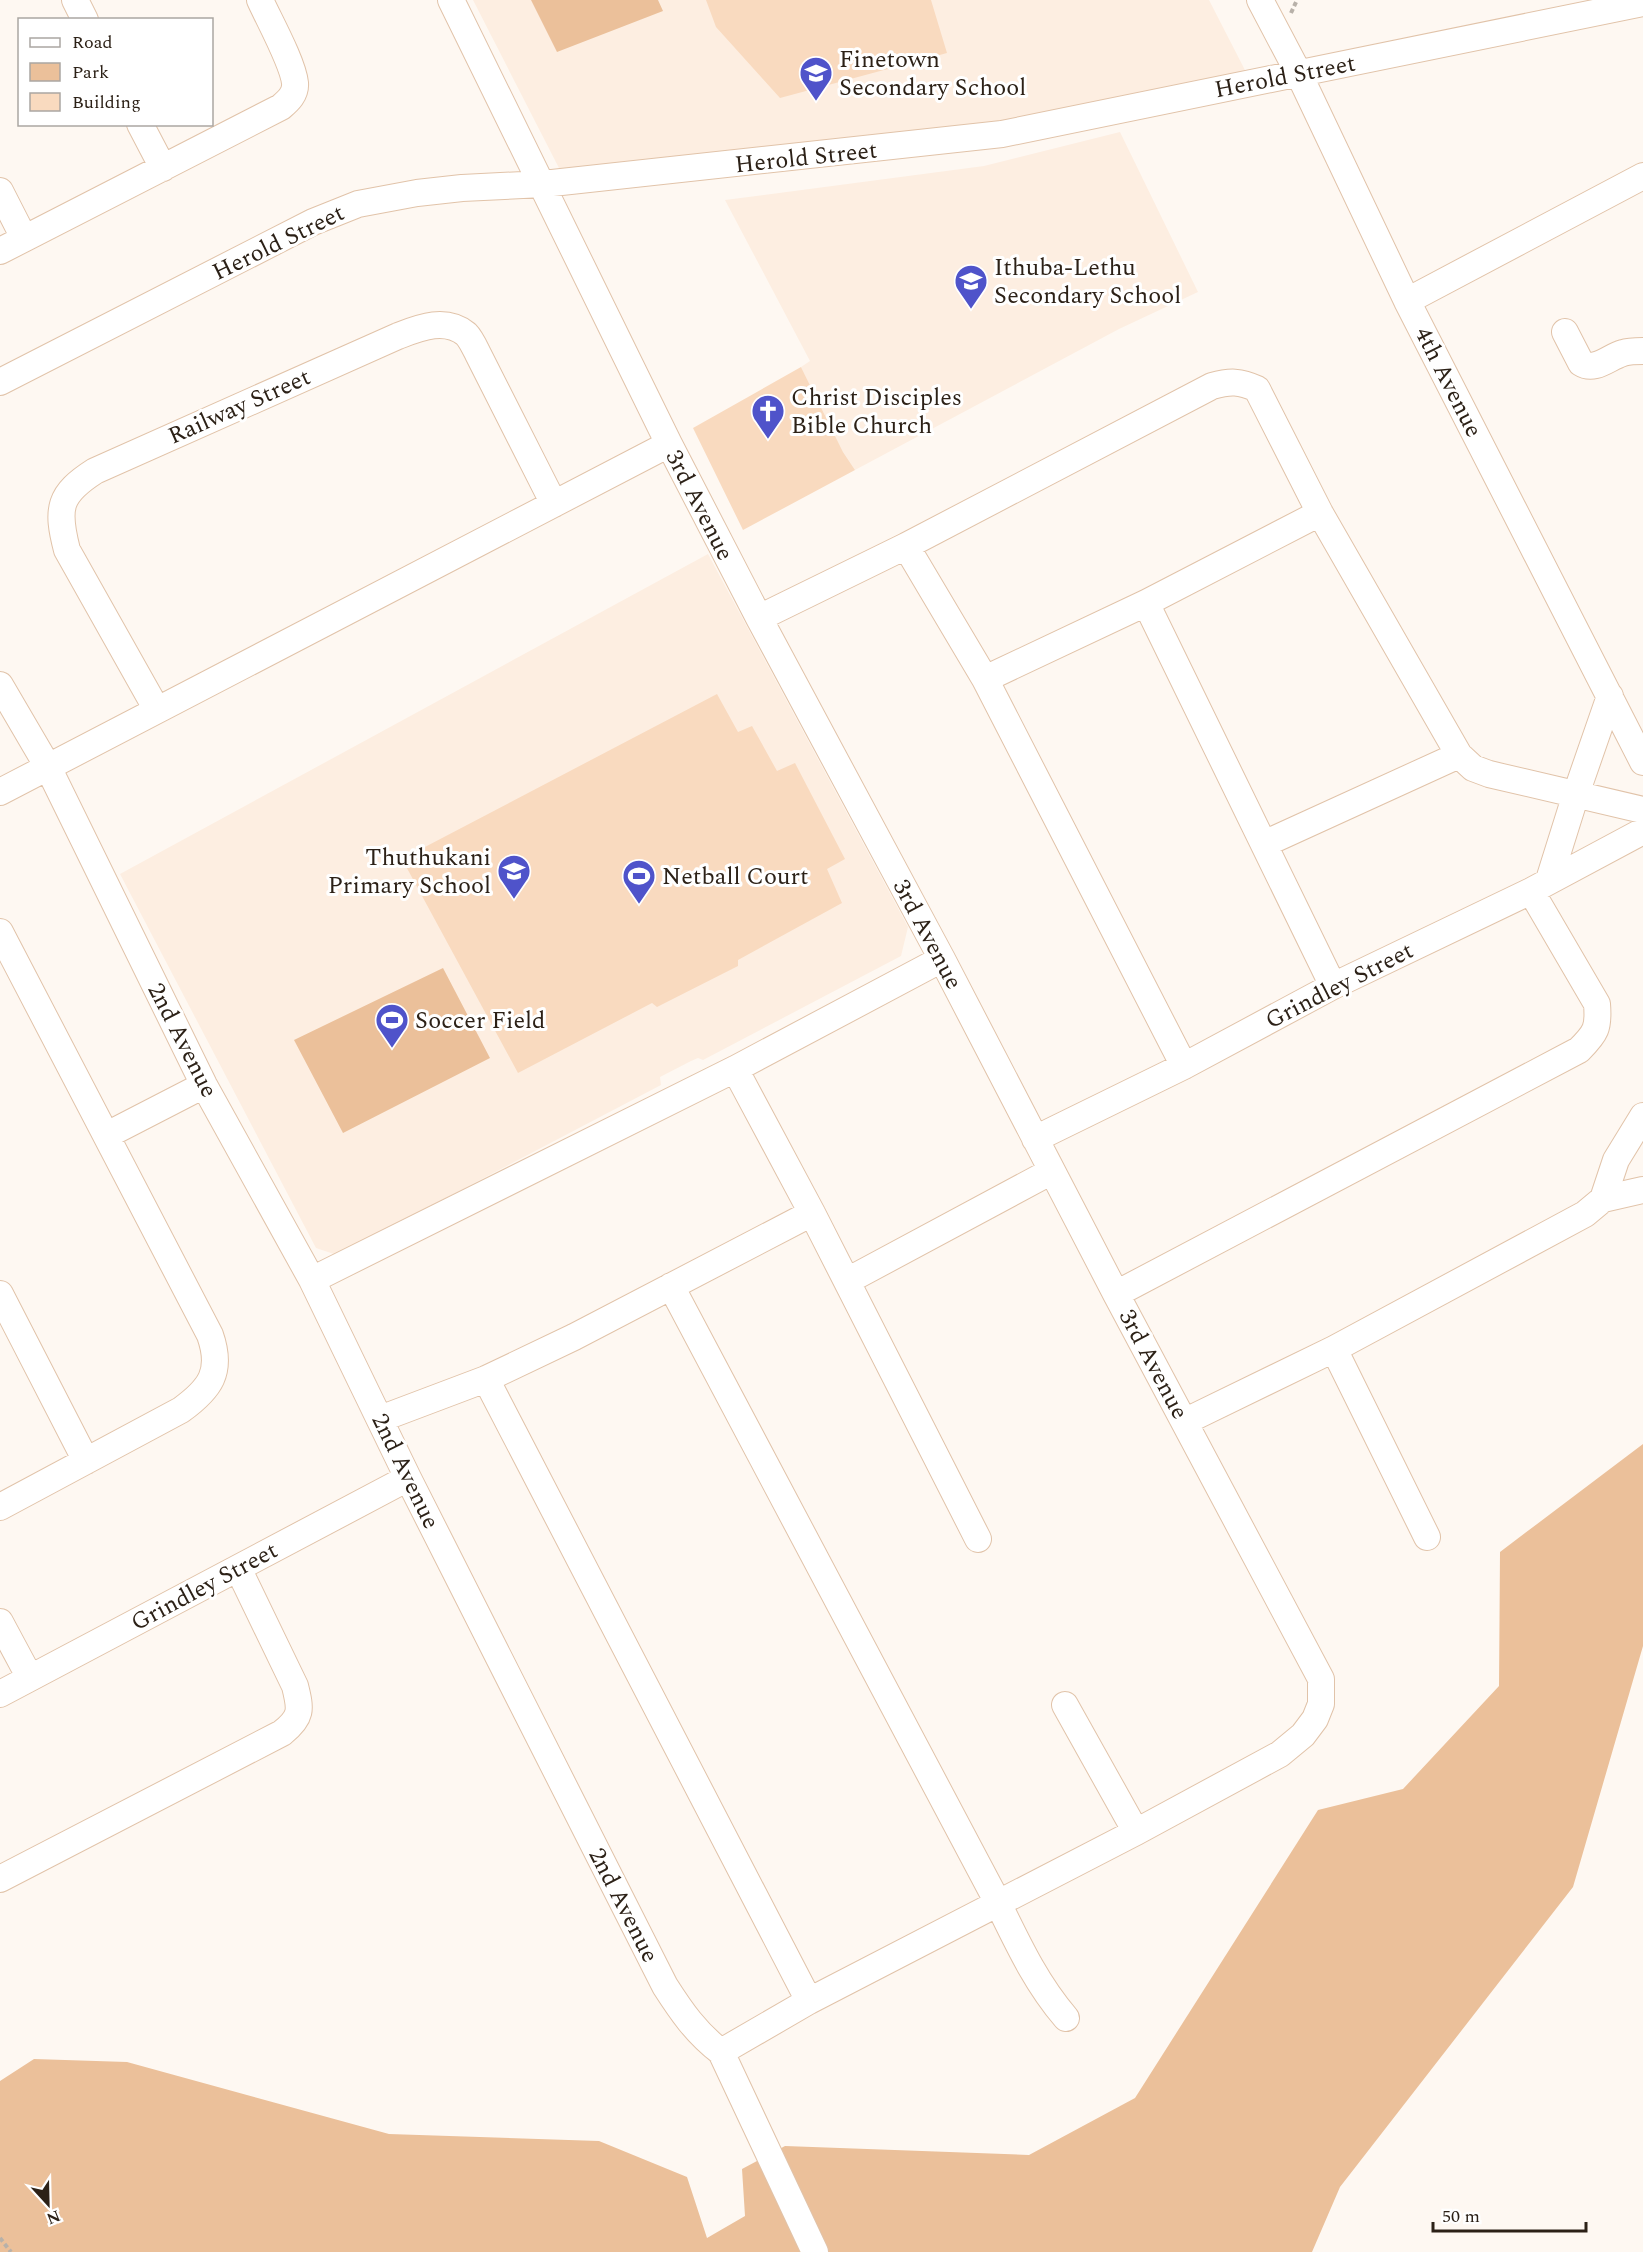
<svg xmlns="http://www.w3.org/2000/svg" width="1643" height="2252" font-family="Spectral,serif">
  <rect width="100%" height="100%" fill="#fef8f2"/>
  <!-- built -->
  <path fill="#fdeee1" d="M 473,0 L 1209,0 L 1248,76 L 966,129 L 560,170 Z
    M 1120,132 L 1198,292 L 1119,329 L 855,470 L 843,452 L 801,367 L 810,361 L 725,200 L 984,166 Z
    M 708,554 L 908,927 L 901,956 L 703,1060 L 698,1058 L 691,1061 L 660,1077 L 661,1085 L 337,1255 L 316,1248 L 120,874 Z"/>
  <!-- green -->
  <path fill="#ebc09a" d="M 531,0 L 658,0 L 663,11 L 557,52 Z
    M 443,968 L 490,1058 L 343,1133 L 294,1040 Z
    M 1643,1444 L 1643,1646 L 1573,1887 L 1340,2187 L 1312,2252 L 0,2252 L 0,2081 L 34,2059 L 127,2062 L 389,2134 L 599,2141 L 687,2177 L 707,2238 L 745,2216 L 742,2169 L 785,2146 L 1029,2155 L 1135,2098 L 1318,1810 L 1403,1789 L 1499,1686 L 1500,1552 Z"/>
  <!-- building -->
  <path fill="#f9dabf" d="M 706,0 L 931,0 L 947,53 L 780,98 L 716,27 Z
    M 801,367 L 843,452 L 855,470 L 743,530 L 693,428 Z
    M 717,694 L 738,732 L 752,726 L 777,771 L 795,763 L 845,859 L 827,869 L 842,903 L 738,960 L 738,966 L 657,1007 L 652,1003 L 518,1073 L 402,859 Z"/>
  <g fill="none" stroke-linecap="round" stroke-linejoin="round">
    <!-- minor casing -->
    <g stroke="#e1c3a9" stroke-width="28">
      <path id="minor" d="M 75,0 L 85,20
        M 451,0 L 669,444 L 759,618 L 942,959 L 1116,1294 L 1321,1679 L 1321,1704 L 1315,1719 L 1303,1735 L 1280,1754 L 1136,1832 L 809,2001 L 721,2052
        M 1260,0 L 1299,74 L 1407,301 L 1643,762
        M 140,124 L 163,168
        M 0,191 L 24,238
        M 0,251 L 281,107 C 288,101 296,94 295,83 C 293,63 269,20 260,0
        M 1407,301 L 1643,176
        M 1565,332 L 1581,363 C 1595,372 1609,357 1623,353 C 1629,351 1636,351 1643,351
        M 0,382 L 313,222 L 358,204 L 417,193 L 462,188 L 543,184 L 1002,134 L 1643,3
        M 906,546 L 985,679 L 1184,1066
        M 1146,603 L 1333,986
        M 759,618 L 906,546 L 1212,386 C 1230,381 1240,381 1257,389 L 1320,513 L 1459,755 L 1473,768 L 1489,774 L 1643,810
        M 985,679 L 1146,603 L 1320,513
        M 0,685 L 48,767 L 204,1085 L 312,1280 L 408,1478 L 665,1986 C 681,2011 696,2033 721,2052 L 815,2252
        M 157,710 L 67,550 C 56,508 59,494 95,471 L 398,336 C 419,328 445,317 466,334 C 471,339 475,348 478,354 L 554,504
        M 0,792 L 669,444
        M 1264,844 L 1459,755
        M 1549,880 L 1576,794 L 1610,696
        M 0,932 L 210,1335 C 223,1372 210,1389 181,1410 L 0,1507
        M 735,1069 L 812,1213 L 978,1539
        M 107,1135 L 204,1085
        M 1035,1139 L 1184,1066 L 1333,986 L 1531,891 L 1643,831
        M 1603,1199 L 1643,1190
        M 312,1280 L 735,1069 L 942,959
        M 847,1281 L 1052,1171
        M 671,1286 L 998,1903 C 1018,1944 1036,1983 1066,2018
        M 0,1294 L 86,1461
        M 1116,1294 L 1579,1050 C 1596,1033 1599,1028 1597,1004 L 1531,891
        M 1334,1349 L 1427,1537
        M 486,1379 L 809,2001
        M 380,1419 L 486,1379 L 574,1337 L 812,1213
        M 1186,1421 L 1334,1349 L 1585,1214 L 1603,1199 L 1616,1160 L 1643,1116
        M 0,1622 L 30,1678
        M 0,1694 L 408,1478
        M 1065,1705 L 1136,1832
        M 0,1879 L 282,1733 C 302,1717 301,1710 295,1686 L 238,1568"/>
    </g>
    <!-- path -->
    <path stroke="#b8b1a9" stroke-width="4" stroke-dasharray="4.5 3" stroke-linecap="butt" d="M 1291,13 L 1297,0
      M 0,2238 L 11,2252"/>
    <!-- minor -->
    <use href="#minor" stroke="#fff" stroke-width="26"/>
  </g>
  <!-- icons -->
  <defs>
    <g id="school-pin" transform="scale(1.725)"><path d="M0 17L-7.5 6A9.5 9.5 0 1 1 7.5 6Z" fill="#4f53ca" stroke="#fff"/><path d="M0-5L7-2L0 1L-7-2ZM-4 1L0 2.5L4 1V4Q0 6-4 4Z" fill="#fff"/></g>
    <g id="church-pin" transform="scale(1.725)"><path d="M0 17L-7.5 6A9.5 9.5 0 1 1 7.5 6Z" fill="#4f53ca" stroke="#fff"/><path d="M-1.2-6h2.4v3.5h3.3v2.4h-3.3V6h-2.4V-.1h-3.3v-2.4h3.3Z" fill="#fff"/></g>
    <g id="stadium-pin" transform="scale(1.725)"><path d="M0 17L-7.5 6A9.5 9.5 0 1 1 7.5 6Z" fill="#4f53ca" stroke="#fff"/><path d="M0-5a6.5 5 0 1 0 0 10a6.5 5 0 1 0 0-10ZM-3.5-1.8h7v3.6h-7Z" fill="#fff"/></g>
  </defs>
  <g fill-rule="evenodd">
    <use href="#school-pin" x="816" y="73"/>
    <use href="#school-pin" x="971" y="281"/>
    <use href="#church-pin" x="768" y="411"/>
    <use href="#school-pin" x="514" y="871"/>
    <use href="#stadium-pin" x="639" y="876"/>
    <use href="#stadium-pin" x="392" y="1020"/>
  </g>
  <g text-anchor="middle" stroke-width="6" stroke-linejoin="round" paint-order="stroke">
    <!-- poi labels -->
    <g font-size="24" fill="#2c2117" stroke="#fff" text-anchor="start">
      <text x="839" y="67">Finetown<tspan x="839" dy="28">Secondary School</tspan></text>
      <text x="994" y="275">Ithuba-Lethu<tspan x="994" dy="28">Secondary School</tspan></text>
      <text x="791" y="405">Christ Disciples<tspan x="791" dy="28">Bible Church</tspan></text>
      <text x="491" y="865" text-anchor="end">Thuthukani<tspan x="491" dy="28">Primary School</tspan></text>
      <text x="662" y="884">Netball Court</text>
      <text x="415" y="1028">Soccer Field</text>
    </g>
    <!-- street labels -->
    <g font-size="24" fill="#2c2117" stroke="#fff">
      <text transform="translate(1285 76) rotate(-11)" y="8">Herold Street</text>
      <text transform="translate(806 157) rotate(-6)" y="8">Herold Street</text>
      <text transform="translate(278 242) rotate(-26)" y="8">Herold Street</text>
      <text transform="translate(1449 382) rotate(63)" y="8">4th Avenue</text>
      <text transform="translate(239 406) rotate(-24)" y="8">Railway Street</text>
      <text transform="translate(700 505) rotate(63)" y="8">3rd Avenue</text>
      <text transform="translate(928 934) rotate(62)" y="8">3rd Avenue</text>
      <text transform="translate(1339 985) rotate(-27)" y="8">Grindley Street</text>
      <text transform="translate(183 1040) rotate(63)" y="8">2nd Avenue</text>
      <text transform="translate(1154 1364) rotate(62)" y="8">3rd Avenue</text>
      <text transform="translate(406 1471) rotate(64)" y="8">2nd Avenue</text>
      <text transform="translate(204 1586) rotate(-28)" y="8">Grindley Street</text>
      <text transform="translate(624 1905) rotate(63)" y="8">2nd Avenue</text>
    </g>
  </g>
  <!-- legend -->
  <rect x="18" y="18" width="195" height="108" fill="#ffffff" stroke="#aba6a2" stroke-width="1.5"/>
  <rect x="30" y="38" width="30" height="9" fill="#ffffff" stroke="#aba6a2" stroke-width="1.5"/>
  <text x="72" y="48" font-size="18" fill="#2c2117">Road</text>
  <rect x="30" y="63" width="30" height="18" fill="#ebc09a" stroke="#aba6a2" stroke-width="1.5"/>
  <text x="72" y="78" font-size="18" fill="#2c2117">Park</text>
  <rect x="30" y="93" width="30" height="18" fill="#f9dabf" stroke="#aba6a2" stroke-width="1.5"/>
  <text x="72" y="108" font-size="18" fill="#2c2117">Building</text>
  <!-- north arrow -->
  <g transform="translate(48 2204) rotate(158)" stroke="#ffffff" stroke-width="4.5" paint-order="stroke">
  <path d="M0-4.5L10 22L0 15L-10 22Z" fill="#2c2117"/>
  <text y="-9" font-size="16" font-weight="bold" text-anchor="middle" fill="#2c2117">N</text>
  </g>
  <!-- scale -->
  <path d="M1433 2222v9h153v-9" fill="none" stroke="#2c2117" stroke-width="3"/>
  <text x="1442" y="2222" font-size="18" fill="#2c2117" stroke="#ffffff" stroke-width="4.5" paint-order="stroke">50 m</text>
</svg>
